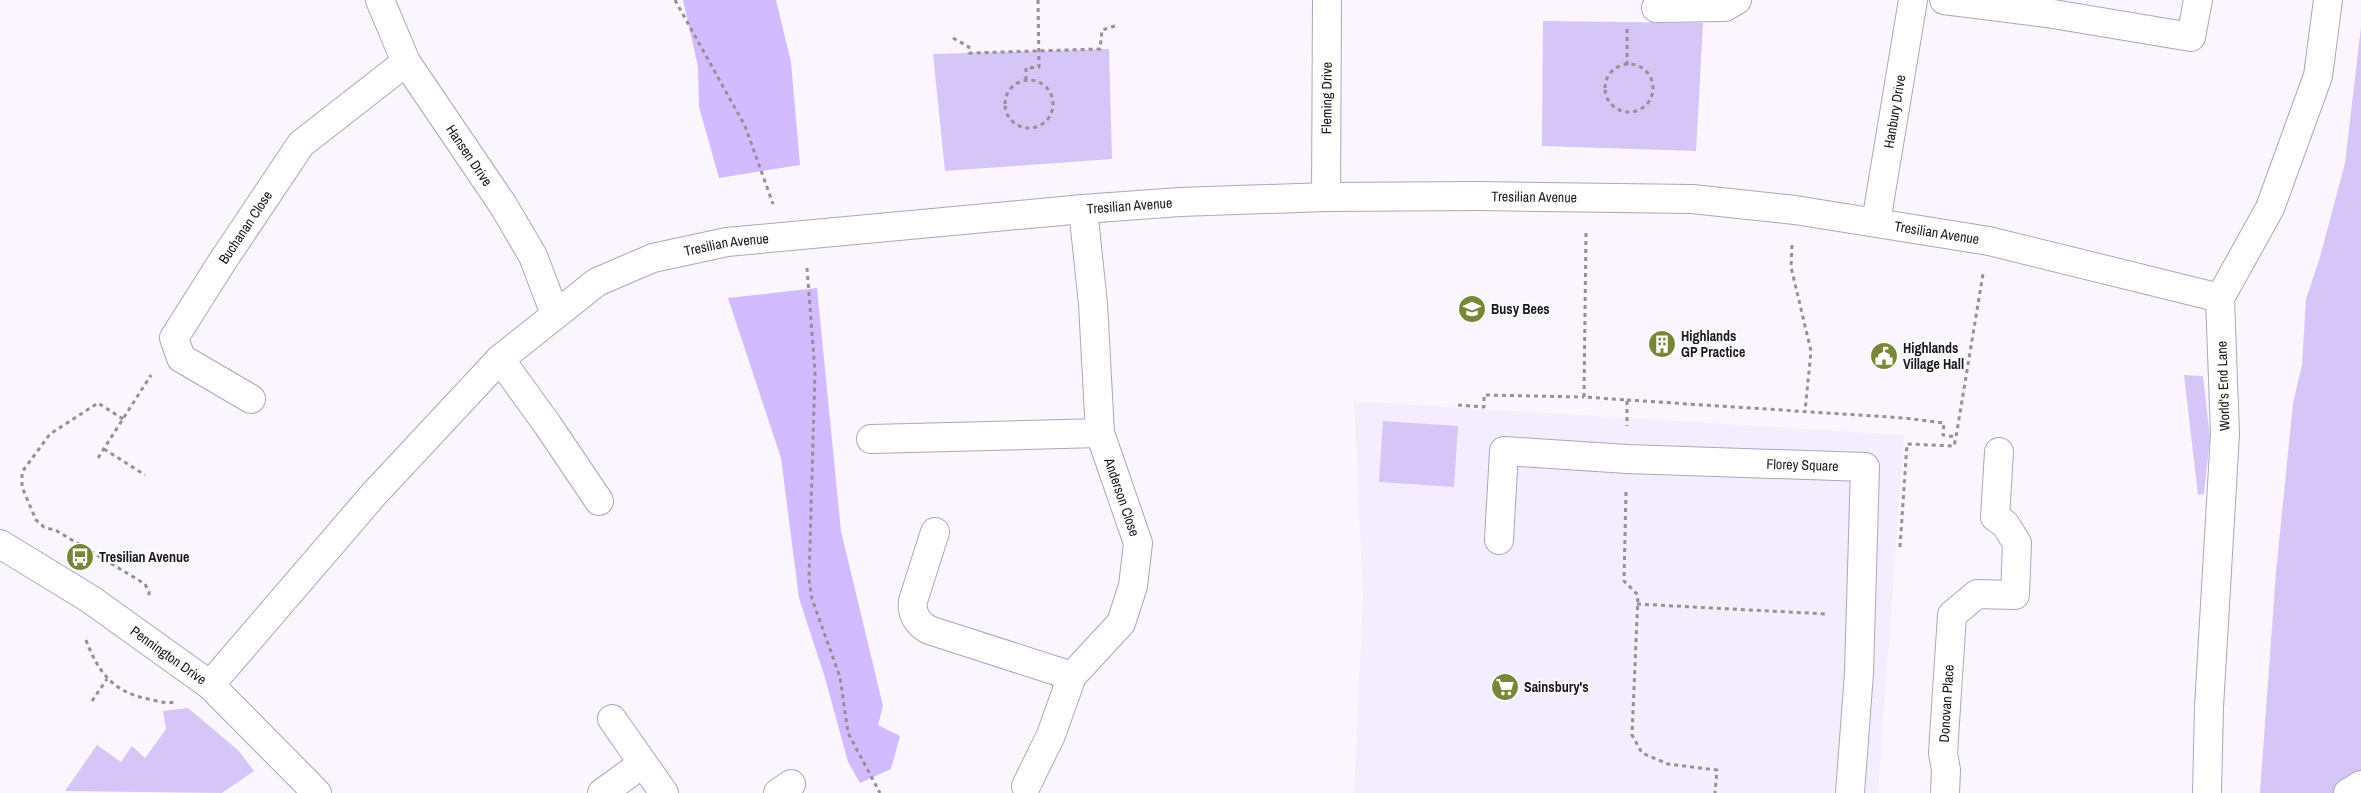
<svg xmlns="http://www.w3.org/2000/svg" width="2361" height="793" font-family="'Archivo Narrow',sans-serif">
  <rect width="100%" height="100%" fill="#f9f7fd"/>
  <!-- built -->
  <path fill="#f3eefd" d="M 1354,401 L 1904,435 L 1878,793 L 1354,793 L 1363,597 Z"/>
  <!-- green -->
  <path fill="#d6c6f8" d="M 1543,21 L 1703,23 L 1696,151 L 1542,146 Z
    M 2361,27 L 2361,793 L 2260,793 L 2276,572 L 2293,403 L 2302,365 L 2306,299 L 2320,257 L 2345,163 Z
    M 1109,49 L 1112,159 L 945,171 L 933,54 Z
    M 2184,375 L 2203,376 L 2210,438 L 2204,494 L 2198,495 Z
    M 1383,421 L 1458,426 L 1454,487 L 1379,482 Z
    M 188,708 L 239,751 L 254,771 L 222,793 L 65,791 L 97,745 L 121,762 L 132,746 L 145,758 L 166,729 L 163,711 Z"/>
  <!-- forest -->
  <path fill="#d2bbff" d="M 683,0 L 776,0 L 791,62 L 800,165 L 719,178 L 699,107 L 698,67 Z
    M 817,288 L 841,531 L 883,706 L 878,725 L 900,736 L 891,769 L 860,783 L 848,762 L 825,678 L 799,598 L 781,458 L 728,298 Z"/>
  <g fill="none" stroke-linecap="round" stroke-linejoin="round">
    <!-- minor casing -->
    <g stroke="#ada4c0" stroke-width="30">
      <g id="minor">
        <path id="s1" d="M 380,0 L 406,62 L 503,205 L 533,256 L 555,314"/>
        <path d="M 1944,0 L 2047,13 L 2191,37 L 2198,0"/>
        <path d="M 1656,8 L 1725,7 L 1737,0"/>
        <path id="s2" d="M 1326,197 L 1327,0"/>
        <path id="s3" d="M 1876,222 L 1913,0"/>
        <path d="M 500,359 L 547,424 L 599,501"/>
        <path id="s4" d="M 251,399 L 181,358 L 174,338 L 222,262 L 301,144 L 406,62"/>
        <path d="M 871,439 L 1100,433"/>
        <path d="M 935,532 L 913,601 C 911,614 918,624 929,630 L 1072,676"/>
        <path id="s5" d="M 1499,540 L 1504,451 L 1627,459 L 1865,467 L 1859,673 L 1850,793"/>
        <path id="s6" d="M 0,544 L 90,599 L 210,685 L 317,793"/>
        <path id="s7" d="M 210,685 L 374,494 L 500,359 L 597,282 L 653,258 L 727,242 L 1083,209 L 1180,202 L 1326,197 L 1478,196 L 1692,199 L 1795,210 L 1989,241 L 2220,298"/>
        <path d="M 612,719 L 664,793"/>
        <path d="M 1026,786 L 1051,735 L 1072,676 L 1121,623 L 1133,586 L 1138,543 L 1100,433 L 1093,304 L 1083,209"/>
        <path d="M 602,793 L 642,764"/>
        <path d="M 778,793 L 791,784"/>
        <path id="s8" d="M 1945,793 L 1946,770 L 1943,753 L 1952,615 L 1977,594 L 2015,595 L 2017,543 L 2005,524 L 1995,517 L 1999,452"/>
        <path d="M 2207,793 L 2209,707 L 2225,434 L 2220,298 L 2270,208 L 2318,76 L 2328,0"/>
        <path d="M 2348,793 L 2361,785"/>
      </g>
    </g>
    <!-- path -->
    <path stroke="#939098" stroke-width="3" stroke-dasharray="4 4" stroke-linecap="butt" d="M 675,0 L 745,126 L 773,204
      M 953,38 L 969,47 L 969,53 L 1100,49 L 1102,30 L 1118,25
      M1605 88a24 24 0 1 1 48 0a24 24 0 1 1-48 0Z
      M 1627,65 L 1627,28
      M 1026,80 L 1026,68 L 1039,67 L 1038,0
      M1005 104a24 24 0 1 1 48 0a24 24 0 1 1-48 0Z
      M 1586,233 L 1584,397 L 1627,400 L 1627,426
      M 1792,245 L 1791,267 L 1811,351 L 1805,411
      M 807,268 L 815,372 L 809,579 L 812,599 L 840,677 L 848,733 L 880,793
      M 1627,400 L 1904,418 L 1944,423 L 1943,435 L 1956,437 L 1983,274
      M 1458,405 L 1484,407 L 1484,395 L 1584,397
      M 123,419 L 98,403 L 50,434 L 22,472 L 22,487 L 36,520 L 44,527 L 57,531 L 145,584 L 149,592 L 149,598
      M 104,449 L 145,475
      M 98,458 L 151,375
      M 1626,492 L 1624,581 L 1638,595 L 1632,735 L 1642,753 L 1668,764 L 1717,770 L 1715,793
      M 1900,547 L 1907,444 L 1954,446 L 1956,437
      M 1637,604 L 1826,614
      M 86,640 C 98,672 113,692 148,699 C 157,701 166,704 175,702
      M 92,701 L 107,679"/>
    <!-- minor -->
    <use href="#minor" stroke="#fff" stroke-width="28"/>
  </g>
  <!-- icons -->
  <defs>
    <g id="school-disc" transform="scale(1.4375)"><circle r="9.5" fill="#768837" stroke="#fff"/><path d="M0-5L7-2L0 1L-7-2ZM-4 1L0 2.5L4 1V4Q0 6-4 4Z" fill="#fff"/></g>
    <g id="building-disc" transform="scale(1.4375)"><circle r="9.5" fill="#768837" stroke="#fff"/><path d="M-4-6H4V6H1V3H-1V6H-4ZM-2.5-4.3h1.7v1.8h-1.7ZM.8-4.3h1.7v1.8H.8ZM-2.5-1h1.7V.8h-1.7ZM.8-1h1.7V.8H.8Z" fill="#fff"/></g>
    <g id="civic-disc" transform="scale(1.4375)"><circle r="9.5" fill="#768837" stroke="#fff"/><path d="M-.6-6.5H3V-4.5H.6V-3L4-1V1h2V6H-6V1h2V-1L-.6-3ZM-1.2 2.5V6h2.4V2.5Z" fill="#fff"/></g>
    <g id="bus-disc" transform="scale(1.4375)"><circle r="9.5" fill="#768837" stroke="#fff"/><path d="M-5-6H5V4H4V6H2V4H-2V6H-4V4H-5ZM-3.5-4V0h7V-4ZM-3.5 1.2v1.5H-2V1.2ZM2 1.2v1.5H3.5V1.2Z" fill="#fff"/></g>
    <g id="supermarket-disc" transform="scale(1.4375)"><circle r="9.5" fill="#768837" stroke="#fff"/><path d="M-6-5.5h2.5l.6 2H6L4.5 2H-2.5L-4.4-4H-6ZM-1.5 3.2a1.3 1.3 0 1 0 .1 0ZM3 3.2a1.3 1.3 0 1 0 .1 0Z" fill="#fff"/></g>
  </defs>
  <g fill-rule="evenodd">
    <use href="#school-disc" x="1472" y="309"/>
    <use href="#building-disc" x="1662" y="344"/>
    <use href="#civic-disc" x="1884" y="356"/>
    <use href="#bus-disc" x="80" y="557"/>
    <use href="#supermarket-disc" x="1505" y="687"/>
  </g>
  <g text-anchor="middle" stroke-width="4" stroke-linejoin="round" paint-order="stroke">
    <!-- street labels -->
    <g font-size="14" fill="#1b1722" stroke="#fff">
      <text dy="5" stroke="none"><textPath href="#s2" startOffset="99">Fleming Drive</textPath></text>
      <text dy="5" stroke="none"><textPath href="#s3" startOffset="112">Hanbury Drive</textPath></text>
      <text dy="5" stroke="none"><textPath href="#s1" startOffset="180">Hansen Drive</textPath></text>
      <text dy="5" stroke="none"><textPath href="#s7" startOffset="1506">Tresilian Avenue</textPath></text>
      <text dy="5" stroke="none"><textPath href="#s7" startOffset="1101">Tresilian Avenue</textPath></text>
      <text dy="5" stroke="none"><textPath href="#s4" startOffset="234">Buchanan Close</textPath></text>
      <text dy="5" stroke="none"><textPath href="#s7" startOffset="1911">Tresilian Avenue</textPath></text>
      <text dy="5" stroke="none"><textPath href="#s7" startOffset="696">Tresilian Avenue</textPath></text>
      <text transform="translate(2223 386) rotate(-92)" y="5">World's End Lane</text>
      <text dy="5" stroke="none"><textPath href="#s5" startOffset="388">Florey Square</textPath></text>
      <text transform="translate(1122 497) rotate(71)" y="5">Anderson Close</text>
      <text dy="5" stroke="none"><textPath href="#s6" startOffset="202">Pennington Drive</textPath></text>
      <text dy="5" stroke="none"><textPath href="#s8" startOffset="90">Donovan Place</textPath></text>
    </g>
    <!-- poi labels -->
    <g font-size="14" font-weight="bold" fill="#1b1722" stroke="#fff" text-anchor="start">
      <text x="1491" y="314">Busy Bees</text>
      <text x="1681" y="341">Highlands<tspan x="1681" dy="16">GP Practice</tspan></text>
      <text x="1903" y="353">Highlands<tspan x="1903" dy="16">Village Hall</tspan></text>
      <text x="99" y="562">Tresilian Avenue</text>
      <text x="1524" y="692">Sainsbury's</text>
    </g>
  </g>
</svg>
